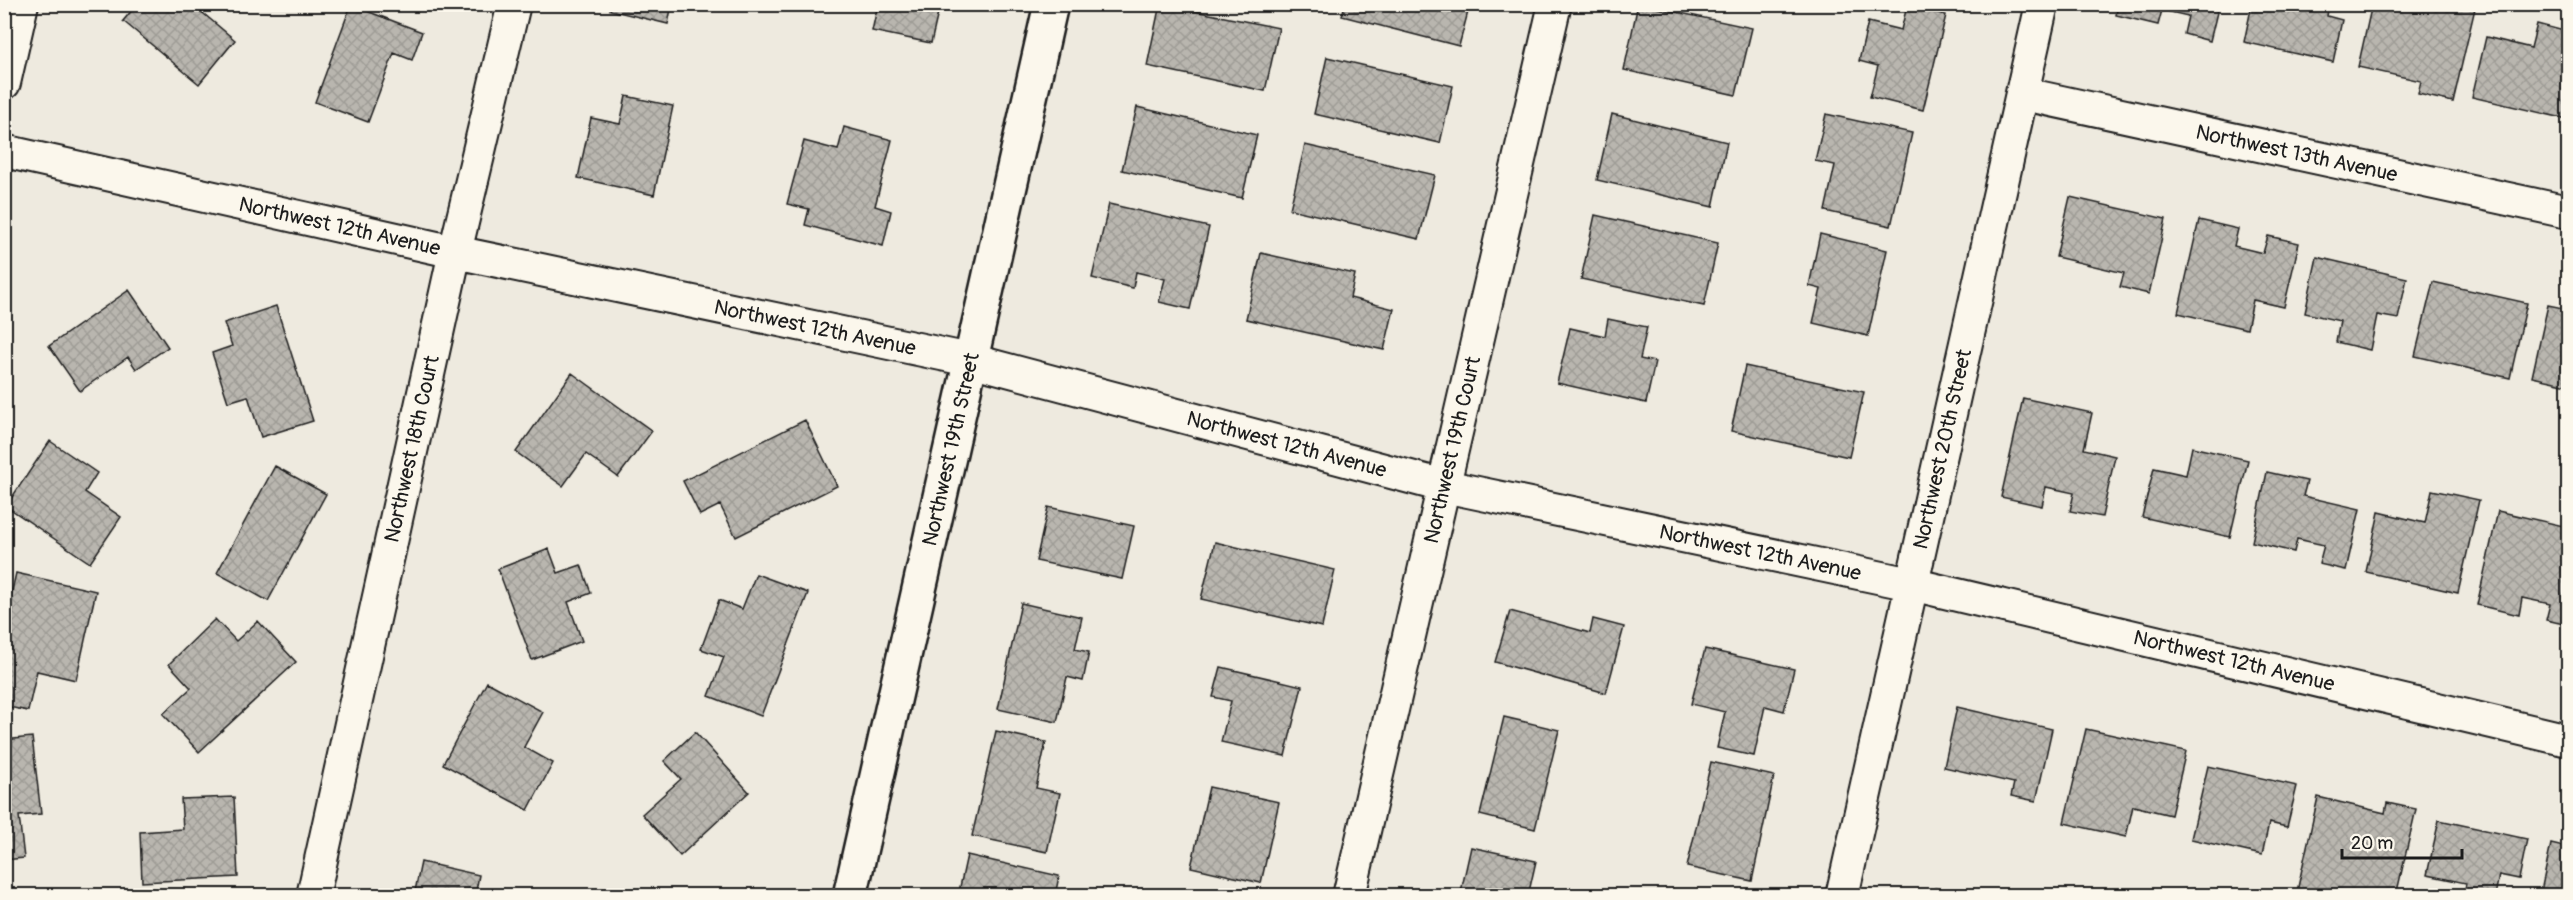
<svg xmlns="http://www.w3.org/2000/svg" width="2573" height="900" font-family="Pangolin,sans-serif">
  <defs>
    <pattern id="building-cross-hatch" width="8" height="8" patternUnits="userSpaceOnUse" patternTransform="scale(1.5)"><rect width="8" height="8" fill="#b9b6af"/><path d="M0 0l8 8M0 8l8-8" fill="none" stroke="#9e9c96"/></pattern>
  </defs>
  <rect width="100%" height="100%" fill="#eeeadf"/>
  <filter id="ink" filterUnits="userSpaceOnUse"><feTurbulence type="fractalNoise" baseFrequency=".0167" numOctaves="2"/><feDisplacementMap in="SourceGraphic" scale="12" xChannelSelector="R" yChannelSelector="G"/><feConvolveMatrix kernelMatrix="1 2 1 2 8 2 1 2 1" color-interpolation-filters="sRGB"/></filter>
  <g filter="url(#ink)">
    <!-- building -->
    <path fill="url(#building-cross-hatch)" stroke="#1c1c1c" stroke-width="1.5" d="M 137,4 L 192,4 L 235,40 L 199,84 L 123,21 Z
      M 611,4 L 672,4 L 668,24 L 610,10 Z
      M 878,4 L 940,4 L 931,43 L 872,31 Z
      M 1160,4 L 1279,28 L 1265,91 L 1147,66 Z
      M 1345,4 L 1470,4 L 1459,46 L 1342,16 Z
      M 1638,4 L 1752,28 L 1736,95 L 1624,70 Z
      M 2118,4 L 2219,4 L 2210,41 L 2184,34 L 2188,16 L 2162,10 L 2158,25 L 2116,15 Z
      M 2252,4 L 2329,4 L 2327,16 L 2342,20 L 2333,62 L 2244,42 Z
      M 2372,4 L 2476,4 L 2453,102 L 2418,94 L 2421,81 L 2358,67 Z
      M 351,5 L 422,32 L 412,60 L 394,53 L 368,122 L 315,102 Z
      M 1907,6 L 1946,15 L 1923,110 L 1870,97 L 1878,66 L 1859,61 L 1868,22 L 1901,30 Z
      M 2537,24 L 2568,32 L 2567,119 L 2472,97 L 2486,37 L 2531,48 Z
      M 1327,57 L 1453,86 L 1440,143 L 1314,114 Z
      M 626,96 L 673,106 L 654,195 L 578,178 L 591,118 L 620,124 Z
      M 1137,107 L 1257,135 L 1242,198 L 1122,170 Z
      M 1612,114 L 1727,142 L 1713,207 L 1597,180 Z
      M 1826,114 L 1912,133 L 1891,226 L 1825,211 L 1835,165 L 1815,161 Z
      M 844,127 L 892,140 L 875,206 L 891,211 L 883,246 L 805,225 L 809,209 L 787,204 L 804,141 L 838,150 Z
      M 1305,145 L 1435,175 L 1419,239 L 1290,209 Z
      M 2070,197 L 2166,219 L 2149,294 L 2120,287 L 2124,273 L 2056,257 Z
      M 1109,204 L 1209,227 L 1190,309 L 1159,302 L 1165,279 L 1136,272 L 1133,288 L 1092,278 Z
      M 1595,215 L 1718,243 L 1704,306 L 1581,279 Z
      M 2199,220 L 2238,229 L 2234,246 L 2263,253 L 2268,236 L 2299,243 L 2284,307 L 2253,300 L 2247,329 L 2178,313 Z
      M 1820,234 L 1887,250 L 1868,336 L 1813,323 L 1821,289 L 1809,286 Z
      M 1261,253 L 1355,274 L 1350,298 L 1394,309 L 1384,350 L 1246,319 Z
      M 2317,257 L 2407,278 L 2398,319 L 2377,315 L 2370,350 L 2336,342 L 2340,321 L 2305,313 Z
      M 2433,282 L 2527,303 L 2510,378 L 2415,356 Z
      M 129,290 L 168,347 L 136,369 L 128,357 L 80,391 L 49,346 Z
      M 2548,305 L 2568,309 L 2568,385 L 2532,377 Z
      M 276,306 L 313,421 L 261,437 L 248,396 L 228,402 L 212,353 L 232,346 L 224,323 Z
      M 1608,319 L 1647,327 L 1640,359 L 1655,362 L 1646,403 L 1557,383 L 1570,328 L 1605,336 Z
      M 1745,366 L 1864,392 L 1849,457 L 1731,431 Z
      M 572,373 L 652,431 L 618,477 L 586,454 L 563,486 L 516,452 Z
      M 2023,398 L 2092,413 L 2084,449 L 2115,456 L 2102,517 L 2070,511 L 2074,493 L 2046,487 L 2042,506 L 2001,497 Z
      M 805,420 L 837,486 L 736,537 L 720,505 L 700,515 L 683,481 Z
      M 50,441 L 97,473 L 85,492 L 121,517 L 90,563 L 6,506 Z
      M 2192,447 L 2248,460 L 2230,537 L 2142,517 L 2154,468 L 2186,475 Z
      M 275,466 L 326,494 L 268,601 L 217,573 Z
      M 2267,472 L 2307,481 L 2303,496 L 2360,509 L 2346,570 L 2319,564 L 2324,545 L 2297,539 L 2294,552 L 2252,542 Z
      M 2432,490 L 2479,500 L 2458,593 L 2366,572 L 2379,512 L 2425,523 Z
      M 1048,507 L 1134,526 L 1122,579 L 1036,561 Z
      M 2498,511 L 2568,527 L 2568,625 L 2546,620 L 2550,604 L 2522,598 L 2519,615 L 2477,605 Z
      M 1215,542 L 1335,570 L 1322,627 L 1201,599 Z
      M 549,549 L 558,573 L 581,565 L 591,593 L 568,602 L 582,641 L 532,660 L 498,569 Z
      M 16,573 L 96,591 L 76,680 L 37,671 L 28,711 L 4,706 L 4,612 L 7,612 Z
      M 756,574 L 808,593 L 761,716 L 709,696 L 724,657 L 701,649 L 719,600 L 742,609 Z
      M 1021,603 L 1082,617 L 1075,649 L 1089,652 L 1083,681 L 1067,677 L 1057,722 L 998,709 Z
      M 1510,611 L 1590,633 L 1593,619 L 1624,627 L 1606,693 L 1495,662 Z
      M 215,619 L 236,641 L 258,621 L 296,662 L 199,752 L 163,714 L 191,688 L 169,664 Z
      M 1705,649 L 1794,669 L 1784,711 L 1765,706 L 1754,756 L 1717,748 L 1725,712 L 1691,704 Z
      M 1221,667 L 1302,686 L 1285,756 L 1221,742 L 1231,701 L 1213,697 Z
      M 487,682 L 543,712 L 524,747 L 553,763 L 528,810 L 443,764 Z
      M 1957,707 L 2052,729 L 2036,801 L 2011,796 L 2014,783 L 1944,767 Z
      M 1504,717 L 1559,730 L 1535,829 L 1480,815 Z
      M 2086,729 L 2186,751 L 2171,815 L 2133,806 L 2126,837 L 2064,823 Z
      M 996,731 L 1046,742 L 1036,788 L 1060,793 L 1047,852 L 972,836 Z
      M 695,732 L 749,792 L 680,856 L 642,814 L 681,779 L 664,761 Z
      M 32,737 L 41,814 L 19,816 L 24,858 L 4,860 L 4,740 Z
      M 1711,762 L 1774,776 L 1752,881 L 1687,867 Z
      M 2208,766 L 2297,786 L 2287,827 L 2269,823 L 2262,855 L 2191,839 Z
      M 1209,787 L 1279,802 L 1261,883 L 1191,867 Z
      M 234,797 L 238,877 L 142,882 L 140,832 L 183,829 L 181,799 Z
      M 2318,797 L 2385,813 L 2387,803 L 2416,809 L 2396,896 L 2296,896 Z
      M 2439,820 L 2527,839 L 2519,879 L 2499,875 L 2495,896 L 2464,896 L 2466,883 L 2427,875 Z
      M 2551,844 L 2568,848 L 2568,896 L 2540,896 Z
      M 1471,847 L 1536,861 L 1528,896 L 1460,896 Z
      M 967,855 L 1059,876 L 1055,896 L 958,896 Z
      M 421,862 L 479,875 L 475,896 L 414,896 Z
      M 1935,888 L 1967,896 L 1933,896 Z"/>
    <g fill="none" stroke-linecap="round" stroke-linejoin="round">
      <!-- minor casing -->
      <g stroke="#1c1c1c" stroke-width="36">
        <g id="minor">
          <path d="M 4,83 L 22,4"/>
          <path id="s1" d="M 2024,94 L 2568,212"/>
          <path id="s2" d="M 4,151 L 455,252 L 970,360 L 1444,486 L 1911,584 L 2568,740"/>
          <path id="s3" d="M 313,896 L 455,252 L 514,4"/>
          <path id="s4" d="M 1349,896 L 1555,4"/>
          <path id="s5" d="M 1842,896 L 2042,4"/>
        </g>
      </g>
      <!-- tertiary casing -->
      <g stroke="#1c1c1c" stroke-width="38">
        <g id="tertiary">
          <path id="s6" d="M 850,896 L 1051,4"/>
        </g>
      </g>
      <!-- minor -->
      <use href="#minor" stroke="#fbf7ec" stroke-width="32"/>
      <!-- tertiary -->
      <use href="#tertiary" stroke="#fbf7ec" stroke-width="33"/>
    </g>
  </g>
  <g text-anchor="middle" stroke-width="5" stroke-linejoin="round" paint-order="stroke">
    <!-- street labels -->
    <g font-size="21" fill="#1c1c1c" stroke="#fbf7ec">
      <text dy="7" stroke="none"><textPath href="#s1" startOffset="279">Northwest 13th Avenue</textPath></text>
      <text dy="7" stroke="none"><textPath href="#s2" startOffset="344">Northwest 12th Avenue</textPath></text>
      <text dy="7" stroke="none"><textPath href="#s2" startOffset="830">Northwest 12th Avenue</textPath></text>
      <text dy="7" stroke="none"><textPath href="#s2" startOffset="1316">Northwest 12th Avenue</textPath></text>
      <text dy="7" stroke="none"><textPath href="#s3" startOffset="458">Northwest 18th Court</textPath></text>
      <text dy="7" stroke="none"><textPath href="#s6" startOffset="458">Northwest 19th Street</textPath></text>
      <text dy="7" stroke="none"><textPath href="#s4" startOffset="458">Northwest 19th Court</textPath></text>
      <text dy="7" stroke="none"><textPath href="#s5" startOffset="458">Northwest 20th Street</textPath></text>
      <text dy="7" stroke="none"><textPath href="#s2" startOffset="1802">Northwest 12th Avenue</textPath></text>
      <text dy="7" stroke="none"><textPath href="#s2" startOffset="2288">Northwest 12th Avenue</textPath></text>
    </g>
  </g>
  <!-- margin -->
  <rect width="2573" height="900" fill="none" stroke="#fbf7ec" stroke-width="24"/>
  <rect x="12" y="12" width="2549" height="876" fill="none" stroke="#1c1c1c" stroke-width="2" filter="url(#ink)"/>
  <!-- scale -->
  <path d="M2342 849v9h120v-9" fill="none" stroke="#1c1c1c" stroke-width="3"/>
  <text x="2351" y="849" font-size="18" fill="#1c1c1c" stroke="#fbf7ec" stroke-width="4.5" paint-order="stroke">20 m</text>
</svg>
